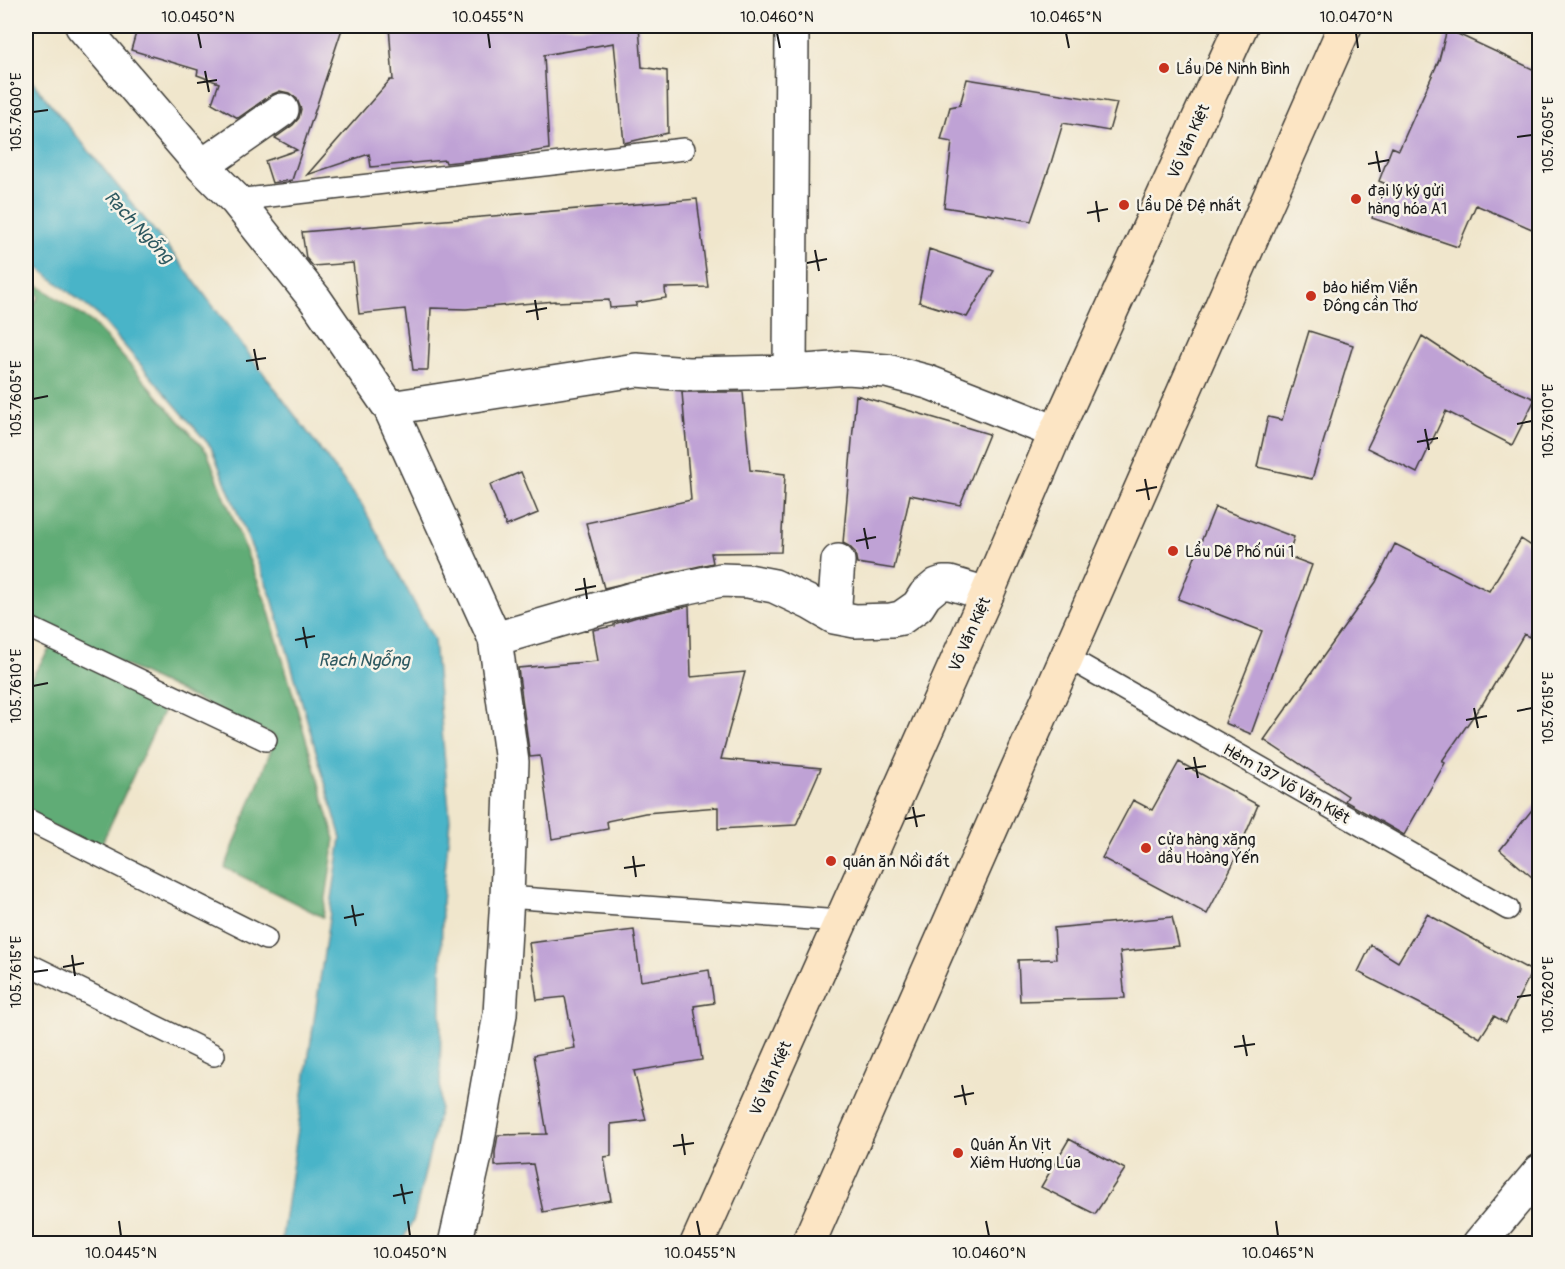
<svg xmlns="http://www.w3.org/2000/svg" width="1565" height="1269" font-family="Pangolin,sans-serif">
  <rect width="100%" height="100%" fill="#f7f3e8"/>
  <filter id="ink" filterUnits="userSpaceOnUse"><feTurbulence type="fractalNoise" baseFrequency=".0167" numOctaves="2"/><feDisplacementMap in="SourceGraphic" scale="12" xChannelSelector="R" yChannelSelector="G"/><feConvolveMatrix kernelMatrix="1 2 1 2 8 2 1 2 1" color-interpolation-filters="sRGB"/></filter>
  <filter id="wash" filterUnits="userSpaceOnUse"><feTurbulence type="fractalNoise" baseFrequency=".008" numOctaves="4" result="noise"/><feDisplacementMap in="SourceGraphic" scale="24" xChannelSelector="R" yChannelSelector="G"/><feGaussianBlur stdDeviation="1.35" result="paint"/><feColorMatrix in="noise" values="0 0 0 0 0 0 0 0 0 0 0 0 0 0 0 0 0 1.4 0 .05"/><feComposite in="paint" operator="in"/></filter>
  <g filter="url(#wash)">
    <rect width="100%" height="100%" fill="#f0e6cc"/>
    <!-- forest -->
    <path fill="#60ac76" stroke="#3e6449" stroke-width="1.5" d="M 26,277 L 93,323 L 207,452 L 267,605 L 335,839 L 323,917 L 225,868 L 276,737 L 26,618 L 26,315 L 39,297 Z
      M 52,645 L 167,703 L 99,849 L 26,813 L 26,686 Z"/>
    <!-- water -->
    <path fill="#4ab4c8" stroke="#336872" stroke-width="1.5" d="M 26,74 L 183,266 L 362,505 L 434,640 L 450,820 L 442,902 L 440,1108 L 414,1219 L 401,1243 L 281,1243 L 341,838 L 272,598 L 211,447 L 99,316 L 26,258 Z"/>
    <g id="blocks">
      <!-- building -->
      <path fill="#bfa2d5" d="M 138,26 L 343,26 L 292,180 L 272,183 L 265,161 L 297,150 L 275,138 L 293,125 L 299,118 L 301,109 L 297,99 L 289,93 L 280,91 L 271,95 L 238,118 L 212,103 L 219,83 L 197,75 L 198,70 L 131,50 Z
        M 389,26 L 639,26 L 642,67 L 667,71 L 668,133 L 624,143 L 614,43 L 544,55 L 549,149 L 501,157 L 446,163 L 445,160 L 371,167 L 369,154 L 307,175 L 390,80 L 393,80 Z
        M 1447,29 L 1539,72 L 1539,232 L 1476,205 L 1458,247 L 1372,218 L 1386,184 L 1379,181 L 1392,147 L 1399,150 L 1439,60 Z
        M 967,79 L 1117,103 L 1109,131 L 1063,123 L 1051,163 L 1031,221 L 944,207 L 952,142 L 941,140 L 950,107 L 960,105 Z
        M 697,199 L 708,287 L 665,288 L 666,298 L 636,303 L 636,306 L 610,308 L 609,300 L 555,302 L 555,301 L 466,309 L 431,308 L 428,370 L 413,370 L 405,309 L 359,314 L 353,263 L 313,266 L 306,258 L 302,232 Z
        M 929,249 L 994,271 L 967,317 L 919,302 Z
        M 1309,331 L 1353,345 L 1312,479 L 1257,467 L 1268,417 L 1282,420 Z
        M 1422,336 L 1486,378 L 1535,399 L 1512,445 L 1446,411 L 1417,473 L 1367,448 Z
        M 682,392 L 743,392 L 750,470 L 785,474 L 781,552 L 711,553 L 713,563 L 604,588 L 586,523 L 691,500 Z
        M 856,395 L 989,434 L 960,505 L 910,495 L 894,569 L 857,563 L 855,552 L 849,546 L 843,543 Z
        M 521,472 L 538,513 L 506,526 L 490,485 Z
        M 1215,507 L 1294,537 L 1288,556 L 1312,565 L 1251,734 L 1225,723 L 1262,631 L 1178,599 Z
        M 1521,539 L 1539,551 L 1539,620 L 1529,637 L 1524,634 L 1482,705 L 1481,705 L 1442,761 L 1445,763 L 1404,835 L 1345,801 L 1348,796 L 1264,740 L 1376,582 L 1395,544 L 1489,591 Z
        M 689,606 L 691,677 L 745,672 L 721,759 L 821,768 L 796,825 L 718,829 L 718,807 L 645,813 L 607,821 L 608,829 L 552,839 L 540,756 L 530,757 L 518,668 L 598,661 L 593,630 L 614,626 L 614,624 L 637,617 Z
        M 1179,762 L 1258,805 L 1232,866 L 1207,914 L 1102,858 L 1133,800 L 1152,810 Z
        M 1539,801 L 1539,883 L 1500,850 Z
        M 1427,914 L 1532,971 L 1506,1023 L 1494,1016 L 1480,1038 L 1444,1016 L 1358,972 L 1371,945 L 1398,962 Z
        M 1172,917 L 1179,946 L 1120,952 L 1125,998 L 1020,1001 L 1018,960 L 1056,959 L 1054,928 Z
        M 634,930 L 641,981 L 709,970 L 714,1003 L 694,1006 L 702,1060 L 634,1071 L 646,1120 L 611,1124 L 611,1156 L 604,1157 L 611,1200 L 543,1212 L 533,1164 L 495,1166 L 495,1152 L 498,1135 L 547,1134 L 534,1055 L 575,1048 L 565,997 L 537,1000 L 529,943 Z
        M 1069,1139 L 1125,1169 L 1095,1214 L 1041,1187 Z"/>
    </g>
  </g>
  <g filter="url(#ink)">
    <use href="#blocks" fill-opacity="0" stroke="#3c3a36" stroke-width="1.5"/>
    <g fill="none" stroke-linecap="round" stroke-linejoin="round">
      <!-- service casing -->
      <g stroke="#3c3a36" stroke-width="24">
        <path id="service" d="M 236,200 L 684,149
          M 26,626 L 266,740
          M 1067,657 L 1508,909
          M 26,819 L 266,939
          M 507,897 L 840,921
          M 26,963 L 214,1055"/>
      </g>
      <!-- minor casing -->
      <g stroke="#3c3a36" stroke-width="36">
        <path id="minor" d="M 82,26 L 202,166 L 236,200 L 315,299 L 390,408 L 495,639 L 512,762 L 507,897 L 500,1014 L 475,1156 L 455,1244
          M 792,26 L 790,372 L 848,368 L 887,371 L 928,382 L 1056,432
          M 202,166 L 282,110
          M 390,408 L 636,370 L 688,374 L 790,372
          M 834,617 L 838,561
          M 495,639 L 632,599 L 721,580 L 748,581 L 774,586 L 810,603 L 834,617 L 855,621 L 891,620 L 901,618 L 918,606 L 925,595 L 937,585 L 943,583 L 950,583 L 987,594"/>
      </g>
      <!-- tertiary casing -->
      <g stroke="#3c3a36" stroke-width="36">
        <path id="tertiary" d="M 1479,1244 L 1540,1171"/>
      </g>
      <!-- secondary casing -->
      <g stroke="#3c3a36" stroke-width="36">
        <path id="secondary" d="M 697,1244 L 987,594 L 1056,432 L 1241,26
          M 808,1244 L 1345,26"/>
      </g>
      <!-- service -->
      <use href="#service" stroke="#fff" stroke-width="21"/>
      <!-- minor -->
      <use href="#minor" stroke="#fff" stroke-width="33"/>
      <!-- tertiary -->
      <use href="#tertiary" stroke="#fff" stroke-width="33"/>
      <!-- secondary -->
      <use href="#secondary" stroke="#fce5c4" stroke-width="33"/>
    </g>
  </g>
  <!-- ticks -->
  <path fill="none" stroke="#1c1c1c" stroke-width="2" d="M 198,33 L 201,48M 488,33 L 490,48M 777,33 L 780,48M 1066,33 L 1069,48M 1356,33 L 1358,48M 205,71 L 209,92M 197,83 L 217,80M 33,112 L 48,110M 1517,137 L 1532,135M 1376,151 L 1380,172M 1368,164 L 1389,160M 1096,201 L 1099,222M 1087,213 L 1108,209M 815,250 L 819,271M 807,263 L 827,259M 535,300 L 538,320M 526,312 L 547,308M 254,349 L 258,370M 246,361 L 266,358M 33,399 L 48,396M 1517,424 L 1532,421M 1425,429 L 1429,450M 1417,442 L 1438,438M 1145,479 L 1149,500M 1136,491 L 1157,487M 864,528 L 868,549M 856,541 L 876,537M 584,578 L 587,599M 575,590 L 596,586M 303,627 L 307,648M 295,640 L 315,636M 33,686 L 48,683M 1474,708 L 1478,728M 1517,711 L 1532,708M 1466,720 L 1487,716M 1194,757 L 1198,778M 1185,769 L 1206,766M 913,807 L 917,827M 905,819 L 925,815M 633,856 L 636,877M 624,868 L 645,865M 352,905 L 356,926M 344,918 L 364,914M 72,955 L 75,976M 63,967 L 84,963M 33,972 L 48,970M 1517,997 L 1532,995M 1243,1035 L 1247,1056M 1234,1047 L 1255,1044M 962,1085 L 966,1105M 954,1097 L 974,1093M 682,1134 L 685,1155M 673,1146 L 694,1143M 401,1184 L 405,1204M 393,1196 L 413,1192M 119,1221 L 121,1236M 408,1221 L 410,1236M 697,1221 L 700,1236M 986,1221 L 989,1236M 1276,1221 L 1278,1236"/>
  <!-- markers -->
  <g fill="#c8321e" stroke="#f7f3e8" stroke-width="2">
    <circle cx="1164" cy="68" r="6"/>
    <circle cx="1356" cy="199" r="6"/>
    <circle cx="1124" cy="205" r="6"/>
    <circle cx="1311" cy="296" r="6"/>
    <circle cx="1173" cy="551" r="6"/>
    <circle cx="1146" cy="848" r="6"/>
    <circle cx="831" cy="861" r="6"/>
    <circle cx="958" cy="1153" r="6"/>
  </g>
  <g text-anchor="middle" stroke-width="5" stroke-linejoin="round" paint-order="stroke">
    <!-- poi labels -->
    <g font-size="16" fill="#1c1c1c" stroke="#f7f3e8" text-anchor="start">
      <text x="1176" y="74">Lẩu Dê Ninh Bình</text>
      <text x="1368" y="196">đại lý ký gửi<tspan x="1368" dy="18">hàng hóa A1</tspan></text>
      <text x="1136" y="211">Lẩu Dê Đệ nhất</text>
      <text x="1323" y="293">bảo hiểm Viễn<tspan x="1323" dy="18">Đông cần Thơ</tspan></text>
      <text x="1185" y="557">Lẩu Dê Phố núi 1</text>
      <text x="1158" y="845">cửa hàng xăng<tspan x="1158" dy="18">dầu Hoàng Yến</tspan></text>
      <text x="843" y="867">quán ăn Nồi đất</text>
      <text x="970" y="1150">Quán Ăn Vịt<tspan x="970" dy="18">Xiêm Hương Lúa</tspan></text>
    </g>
    <!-- street labels -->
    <g font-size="16" fill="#1c1c1c" stroke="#f7f3e8">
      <text transform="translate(1188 141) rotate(-66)" y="6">Võ Văn Kiệt</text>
      <text transform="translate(969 634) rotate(-66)" y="6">Võ Văn Kiệt</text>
      <text transform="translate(1287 783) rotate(30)" y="6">Hẻm 137 Võ Văn Kiệt</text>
      <text transform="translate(770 1078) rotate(-66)" y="6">Võ Văn Kiệt</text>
    </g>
    <!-- water labels -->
    <g font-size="18" font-style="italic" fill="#2e5961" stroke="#f7f3e8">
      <text transform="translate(139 227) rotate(47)" y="6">Rạch Ngỗng</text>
      <text x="364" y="666">Rạch Ngỗng</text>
    </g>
  </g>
  <!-- margin -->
  <rect width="1565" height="1269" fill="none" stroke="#f7f3e8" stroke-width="66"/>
  <rect x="33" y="33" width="1499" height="1203" fill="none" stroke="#1c1c1c" stroke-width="2"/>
  <g font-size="15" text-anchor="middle" fill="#1c1c1c">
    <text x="198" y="22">10.0450°N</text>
    <text x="488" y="22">10.0455°N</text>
    <text x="777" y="22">10.0460°N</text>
    <text x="1066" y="22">10.0465°N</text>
    <text x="1356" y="22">10.0470°N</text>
    <text transform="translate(16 112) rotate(-90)" y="5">105.7600°E</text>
    <text transform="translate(1548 135) rotate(-90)" y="5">105.7605°E</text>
    <text transform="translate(16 399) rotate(-90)" y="5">105.7605°E</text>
    <text transform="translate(1548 421) rotate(-90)" y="5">105.7610°E</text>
    <text transform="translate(16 686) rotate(-90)" y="5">105.7610°E</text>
    <text transform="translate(1548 708) rotate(-90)" y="5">105.7615°E</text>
    <text transform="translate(16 972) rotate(-90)" y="5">105.7615°E</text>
    <text transform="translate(1548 995) rotate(-90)" y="5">105.7620°E</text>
    <text x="121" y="1258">10.0445°N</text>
    <text x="410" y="1258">10.0450°N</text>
    <text x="700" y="1258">10.0455°N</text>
    <text x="989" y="1258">10.0460°N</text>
    <text x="1278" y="1258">10.0465°N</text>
  </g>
</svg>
